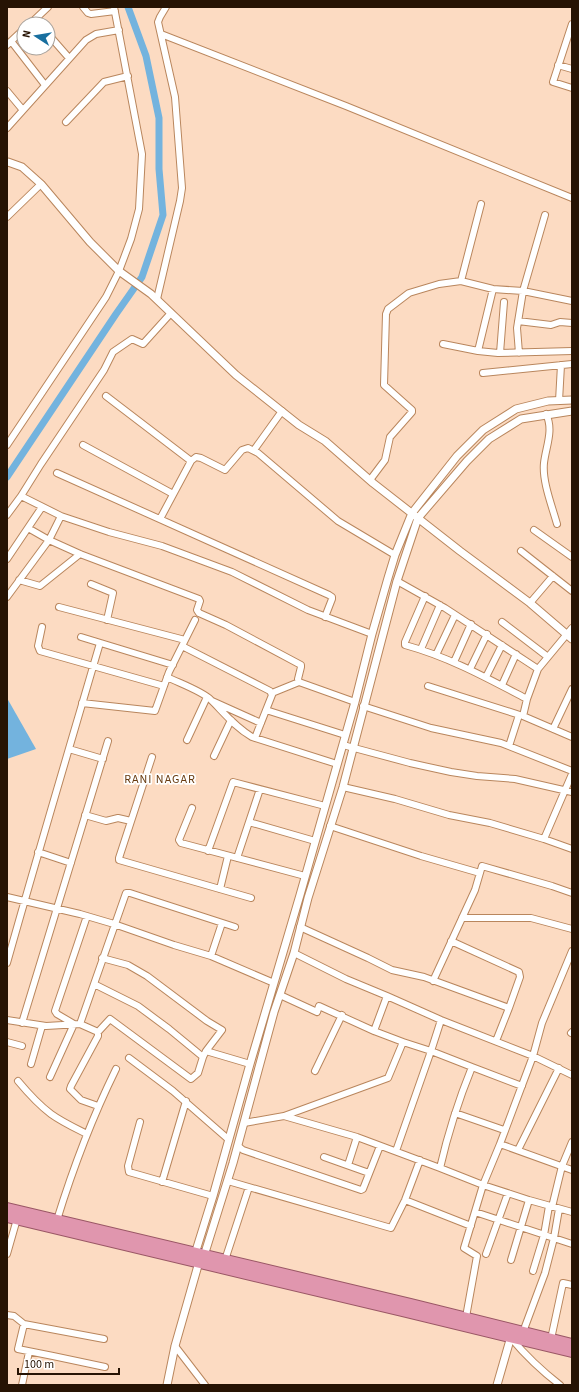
<svg xmlns="http://www.w3.org/2000/svg" width="579" height="1392" font-family="'Source Sans 3',sans-serif">
  <rect width="100%" height="100%" fill="#fcdbc2"/>
  <!-- water -->
  <path fill="#73b3de" d="M 7,698 L 36,749 L 7,759 Z"/>
  <g fill="none" stroke-linecap="round" stroke-linejoin="round">
    <!-- canal -->
    <path stroke="#73b3de" stroke-width="7" d="M 7,477 L 116,314 L 142,277 L 163,215 L 159,169 L 159,118 L 146,56 L 128,7"/>
    <!-- minor casing -->
    <g stroke="#b9865d" stroke-width="8">
      <path id="minor" d="M 83,7 L 88,13 L 91,14 L 115,11
        M 30,24 L 48,7
        M 572,24 L 553,82 L 572,88
        M 48,34 L 69,58
        M 161,34 L 346,106 L 572,198
        M 11,41 L 45,85
        M 7,45 L 24,29
        M 558,65 L 572,69
        M 7,91 L 22,109
        M 66,122 L 104,82 L 128,76
        M 7,128 L 86,40 L 96,34 L 119,30
        M 7,217 L 41,184
        M 461,281 L 481,204
        M 157,299 L 180,201 L 182,188 L 175,97 L 158,22 L 160,17 L 166,7
        M 518,321 L 551,325 L 560,322 L 572,323
        M 443,344 L 478,351 L 498,353 L 572,351
        M 478,351 L 493,289
        M 500,353 L 504,302
        M 519,353 L 517,328 L 523,291 L 545,215
        M 483,373 L 572,364
        M 106,396 L 191,461
        M 559,401 L 561,365
        M 546,414 C 554,430 546,446 544,463 C 542,481 552,506 557,524
        M 7,445 L 106,297 L 119,271 L 131,239 L 139,209 L 142,154 L 114,7
        M 83,445 L 173,494
        M 254,450 L 282,411
        M 57,473 L 329,595 L 332,597 L 332,599 L 325,617
        M 370,480 L 385,460 L 390,437 L 412,412 L 412,410 L 384,385 L 386,314 L 388,309 L 409,293 L 439,284 L 461,281 L 493,289 L 523,291 L 572,301
        M 7,515 L 21,496
        M 61,516 L 109,532 L 162,546 L 232,572 L 308,610 L 372,634
        M 160,519 L 191,461 L 196,457 L 201,458 L 225,470 L 242,450 L 248,448 L 258,453 L 338,521 L 395,555
        M 28,528 L 49,540 L 80,554 L 199,599 L 200,601 L 197,610 L 199,613 L 226,625 L 301,665 L 301,667 L 298,679 L 299,682 L 355,702
        M 534,530 L 572,557
        M 521,551 L 572,591
        M 7,559 L 42,507
        M 19,580 L 40,586 L 80,554
        M 397,581 L 445,608 L 538,669
        M 91,584 L 113,593 L 107,620
        M 425,596 L 405,642 L 405,645 C 449,657 487,678 527,699
        M 7,597 L 49,540 L 61,516 L 21,496 L 41,464 L 104,370 L 113,352 L 132,339 L 143,344 L 171,313
        M 530,603 L 553,576
        M 59,607 L 185,640
        M 502,622 L 548,657
        M 42,627 L 38,646 L 40,651 L 164,686
        M 81,637 L 173,665
        M 182,646 L 270,691 L 272,695 L 255,738
        M 421,649 L 440,605
        M 436,655 L 455,615
        M 454,662 L 471,624
        M 470,669 L 487,634
        M 167,677 C 179,683 202,691 211,700 C 224,713 235,727 252,737 L 337,764
        M 486,677 L 502,645
        M 502,685 L 516,654
        M 428,686 L 523,716 L 572,737
        M 272,693 L 299,682
        M 212,701 L 261,723
        M 82,703 L 155,711 L 169,672 L 195,620
        M 363,706 L 431,728 L 501,743 L 572,771
        M 266,710 L 345,735
        M 523,716 L 527,699 L 538,669 L 572,628
        M 553,729 L 572,689
        M 187,740 L 207,697
        M 343,745 L 410,763 L 451,772 L 477,776 L 515,779 L 572,792
        M 509,746 L 519,715
        M 69,749 L 103,759
        M 214,756 L 231,720
        M 152,757 L 119,858 L 119,860 L 251,898
        M 343,787 L 395,799 L 449,815 L 490,823 L 544,839 L 572,849
        M 192,808 L 179,840 L 181,843 L 305,876
        M 85,815 L 106,821 L 118,818 L 131,821
        M 249,822 L 315,841
        M 330,826 L 421,856 L 480,873
        M 544,839 L 572,774
        M 208,851 L 233,782 L 325,806
        M 38,852 L 71,863
        M 237,858 L 260,789
        M 220,889 L 228,856
        M 7,897 L 80,914 L 114,924 L 174,945 L 211,956 L 274,983
        M 462,918 L 531,918 L 572,929
        M 235,927 L 130,893 L 126,893 L 94,984 L 138,1006 L 169,1029 L 203,1057 L 206,1051 L 250,1064
        M 300,927 L 368,958 L 392,970 L 424,977 L 509,1008 L 496,1041
        M 451,941 L 519,972 L 520,977 L 509,1008
        M 211,956 L 222,923
        M 102,958 L 128,965 L 147,976 L 207,1021 L 222,1030 L 206,1051
        M 7,963 C 37,856 69,749 100,643
        M 433,981 L 475,890 L 482,866 L 552,886 L 572,893
        M 280,995 L 317,1012 L 319,1006 L 374,1031
        M 387,996 L 441,1020 L 533,1056 L 542,1023 L 572,951
        M 7,1020 L 46,1026 L 80,1024 L 94,984
        M 441,1020 L 431,1051 L 472,1067
        M 22,1023 L 108,741
        M 80,1024 L 98,1032 L 98,1036 L 71,1086 L 70,1089 L 81,1100 L 98,1106
        M 98,1032 L 110,1019 L 191,1079 L 198,1073 L 203,1057
        M 571,1033 L 572,1032
        M 7,1042 L 22,1046
        M 129,1058 L 173,1091 L 228,1139
        M 31,1064 L 42,1026
        M 315,1071 L 342,1015
        M 50,1077 L 74,1024 L 57,1014 L 55,1011 L 87,916
        M 18,1081 C 28,1093 39,1105 51,1114 C 62,1122 75,1128 87,1134
        M 455,1113 L 504,1130
        M 284,1116 L 388,1078 L 403,1042 L 374,1031 L 387,996 L 346,979 L 294,953
        M 140,1122 L 128,1166 L 129,1172 L 213,1196
        M 244,1123 L 284,1116 L 357,1137 L 440,1168
        M 500,1144 L 533,1056 L 572,1075
        M 238,1146 L 243,1150 L 361,1190 L 363,1189 L 380,1146
        M 518,1150 L 559,1068
        M 396,1151 L 431,1051 L 403,1042
        M 324,1157 L 369,1173
        M 348,1165 L 357,1137
        M 572,1170 L 500,1144 L 483,1185 L 529,1200 L 572,1212
        M 228,1181 L 391,1228 L 405,1200 L 420,1160
        M 162,1182 L 186,1101
        M 405,1200 L 471,1226
        M 552,1207 L 562,1166 L 572,1142
        M 475,1212 L 572,1244
        M 57,1220 C 73,1168 92,1118 116,1069
        M 7,1254 L 17,1219
        M 486,1254 L 508,1193
        M 225,1260 L 249,1187
        M 511,1260 L 529,1200
        M 533,1271 L 544,1235 L 549,1206
        M 7,1315 L 14,1316 L 24,1324 L 104,1339
        M 466,1317 L 477,1256 L 464,1248 L 483,1185 L 440,1168 C 448,1133 459,1099 472,1067 L 522,1086
        M 24,1324 L 18,1349 L 53,1356 L 105,1367
        M 523,1332 L 545,1273 L 554,1238 L 559,1209
        M 511,1338 C 526,1356 542,1371 560,1385
        M 551,1339 L 563,1283 L 572,1285
        M 175,1346 L 205,1385
        M 22,1385 L 29,1352"/>
    </g>
    <!-- tertiary casing -->
    <g stroke="#b9865d" stroke-width="9">
      <path id="tertiary" d="M 8,162 L 22,167 L 41,184 L 90,242 L 119,271 L 151,294 L 236,375 L 299,425 L 325,441 L 373,483 L 460,551 L 530,603 L 572,639
        M 194,1257 L 213,1196 L 250,1064 L 300,895 L 355,702 L 372,634 L 388,578 L 395,555 L 412,513 L 457,456 L 483,430 L 516,409 L 548,401 L 572,400
        M 203,1259 L 233,1163 L 274,1012 L 294,953 L 308,898 L 343,787 L 397,581 L 418,518 L 467,461 L 489,439 L 521,419 L 572,411
        M 167,1385 L 175,1346 L 199,1262
        M 497,1385 L 512,1333"/>
    </g>
    <!-- trunk casing -->
    <g stroke="#9a5765" stroke-width="12">
      <path id="trunk" d="M 7,1208 L 411,1304 L 572,1344
        M 7,1217 L 402,1311 L 572,1352"/>
    </g>
    <!-- minor -->
    <use href="#minor" stroke="#fff" stroke-width="6"/>
    <!-- tertiary -->
    <use href="#tertiary" stroke="#fff" stroke-width="7"/>
    <!-- trunk -->
    <use href="#trunk" stroke="#e096ae" stroke-width="10"/>
  </g>
  <g text-anchor="middle" stroke-width="3.5" stroke-linejoin="round" paint-order="stroke">
    <!-- neighbourhood labels -->
    <g font-size="12" letter-spacing="1" fill="#683b10" stroke="#fff">
      <text x="160" y="783">RANI NAGAR</text>
    </g>
  </g>
  <!-- border -->
  <rect width="579" height="1392" fill="none" stroke="#261303" stroke-width="16"/>
  <!-- north arrow -->
  <g transform="translate(36 36) rotate(282)"><circle r="19" fill="#ffffff" stroke="#a8a19a"/>
  <path d="M0-3L7 15L0 10L-7 15Z" fill="#186f9f"/>
  <text y="-6" font-size="11" font-weight="bold" text-anchor="middle" fill="#261303">N</text>
  </g>
  <!-- scale -->
  <path d="M18 1368v6h101v-6" fill="none" stroke="#261303" stroke-width="2"/>
  <text x="24" y="1368" font-size="12" fill="#261303" stroke="#ffffff" stroke-width="3" paint-order="stroke">100 m</text>
</svg>
